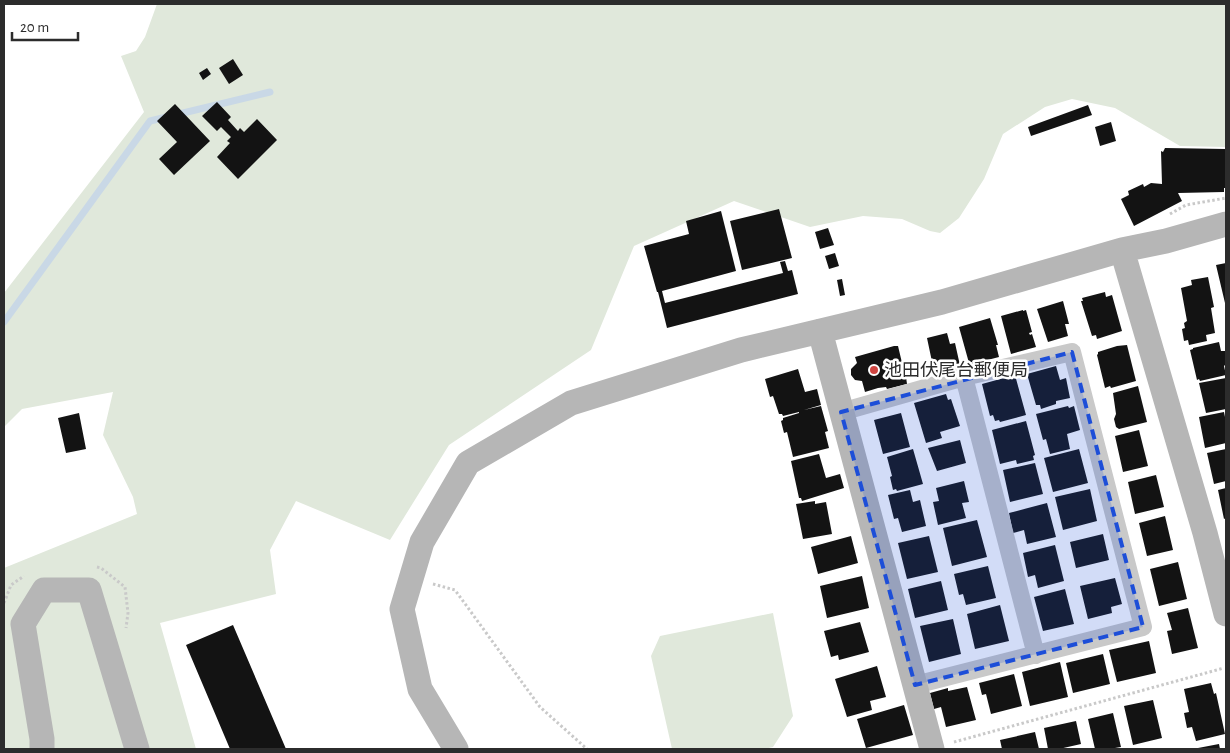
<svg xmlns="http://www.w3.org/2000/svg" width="1230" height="753" font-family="'Alegreya Sans','Noto Sans JP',sans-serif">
  <rect width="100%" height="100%" fill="#fff"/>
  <!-- green -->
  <path fill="#e0e8db" d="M 157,4 L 1226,4 L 1226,147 L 1180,146 L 1115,108 L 1072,99 L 1045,107 L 1003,134 L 984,179 L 959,218 L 940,233 L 930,231 L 902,219 L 863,216 L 810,227 L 734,201 L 634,246 L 591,350 L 449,445 L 390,540 L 296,501 L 270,550 L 276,594 L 160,623 L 196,749 L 4,749 L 4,568 L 137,514 L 133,497 L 103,435 L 113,392 L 22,409 L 4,427 L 4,293 L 144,112 L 121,56 L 136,51 L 145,37 Z
    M 773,613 L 793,716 L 773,747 L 764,749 L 672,749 L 651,656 L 660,636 Z"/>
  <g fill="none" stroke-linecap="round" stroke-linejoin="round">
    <!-- stream -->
    <path stroke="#c9d8e6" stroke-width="7" d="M 4,322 L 150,121 L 270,92"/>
  </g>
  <!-- building -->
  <path fill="#131313" d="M 233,59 L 243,75 L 229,84 L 219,68 Z
    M 207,68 L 211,74 L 203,80 L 199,73 Z
    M 217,102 L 231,117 L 228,120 L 238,131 L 240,128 L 244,132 L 257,119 L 277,140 L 238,179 L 217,157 L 230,143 L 227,141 L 231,137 L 221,127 L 217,131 L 202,116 Z
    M 175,104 L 210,141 L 174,175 L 159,159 L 177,142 L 157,121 Z
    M 1088,105 L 1092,115 L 1031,136 L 1028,127 Z
    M 1111,122 L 1116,141 L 1100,146 L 1095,127 Z
    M 1165,148 L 1226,149 L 1226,188 L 1224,188 L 1224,192 L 1178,193 L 1182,201 L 1134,226 L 1121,199 L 1129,195 L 1128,191 L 1143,184 L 1144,187 L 1151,183 L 1162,184 L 1161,151 L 1163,152 Z
    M 779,209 L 792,258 L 742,270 L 730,221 Z
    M 721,211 L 736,271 L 662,291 L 665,303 L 783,273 L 780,262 L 785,261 L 788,271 L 792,270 L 798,294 L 667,328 L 658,292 L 657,292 L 644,246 L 689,234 L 686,221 Z
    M 828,228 L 834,245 L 820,249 L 815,232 Z
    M 835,253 L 839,266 L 829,269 L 825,256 Z
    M 1226,263 L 1226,303 L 1225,303 L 1216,265 Z
    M 1208,277 L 1214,307 L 1211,308 L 1215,333 L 1206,335 L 1207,341 L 1189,345 L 1188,340 L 1184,341 L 1182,329 L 1185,328 L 1184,323 L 1187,321 L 1181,288 L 1192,285 L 1191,280 Z
    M 842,279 L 845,295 L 840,296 L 837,280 Z
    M 1105,292 L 1106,297 L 1112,295 L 1122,331 L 1097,339 L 1096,335 L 1092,336 L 1081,301 L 1083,301 L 1082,298 Z
    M 1063,301 L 1069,324 L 1065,324 L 1068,336 L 1048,342 L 1037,309 Z
    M 1023,310 L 1023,311 L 1026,310 L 1032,332 L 1029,333 L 1030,335 L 1032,334 L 1036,347 L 1011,354 L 1001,316 Z
    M 990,318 L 998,345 L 996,345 L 999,357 L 972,364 L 972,362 L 969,363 L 959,327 Z
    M 947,333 L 950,344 L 955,343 L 961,370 L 935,376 L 927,338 Z
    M 1219,342 L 1221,351 L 1226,351 L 1226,364 L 1224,366 L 1226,375 L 1200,381 L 1199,379 L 1197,380 L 1190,350 L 1193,349 L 1193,348 Z
    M 1127,345 L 1136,381 L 1111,388 L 1110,386 L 1105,388 L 1097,355 L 1098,354 L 1098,352 L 1117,346 Z
    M 894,346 L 898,346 L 903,367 L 908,366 L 911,375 L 906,377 L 907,384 L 887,389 L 886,387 L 878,388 L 865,392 L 862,381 L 855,380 L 851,375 L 851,369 L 857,363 L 855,357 Z
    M 1056,366 L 1060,380 L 1066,378 L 1070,398 L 1056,401 L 1056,404 L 1041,409 L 1040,405 L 1036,405 L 1027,374 Z
    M 798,369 L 805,392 L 817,389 L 821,405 L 804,410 L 821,406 L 828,431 L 825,432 L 829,448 L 793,457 L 787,432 L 784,433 L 781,421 L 783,420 L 783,418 L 799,413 L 799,412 L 783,416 L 782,414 L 779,414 L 773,396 L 770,397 L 765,379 Z
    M 1015,375 L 1026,415 L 1000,422 L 999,420 L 995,421 L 993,415 L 990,416 L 982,384 Z
    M 1226,378 L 1226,409 L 1206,413 L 1199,383 Z
    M 1138,386 L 1147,422 L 1119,429 L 1116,427 L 1114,419 L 1116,414 L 1113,393 Z
    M 946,394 L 948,400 L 951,399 L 960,426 L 940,432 L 942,438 L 926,443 L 914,403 Z
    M 1068,406 L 1069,408 L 1074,406 L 1080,430 L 1067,434 L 1070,449 L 1050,454 L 1046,439 L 1043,440 L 1036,414 Z
    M 1224,412 L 1226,422 L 1226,443 L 1205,448 L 1199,417 Z
    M 79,413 L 86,449 L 66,453 L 58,418 Z
    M 901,413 L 910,447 L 883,454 L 874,420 Z
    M 1026,421 L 1035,455 L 1033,456 L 1034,460 L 1017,464 L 1016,460 L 1000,464 L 992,430 Z
    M 1139,430 L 1148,466 L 1123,472 L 1115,436 Z
    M 960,440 L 966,463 L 937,471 L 928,448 Z
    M 913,449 L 923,484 L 897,491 L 896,489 L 893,490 L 890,477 L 892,476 L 887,457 Z
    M 1079,449 L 1088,483 L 1053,492 L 1044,458 Z
    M 1226,449 L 1226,481 L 1214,484 L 1207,453 Z
    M 819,454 L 826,478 L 840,474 L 844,488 L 802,501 L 801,498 L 799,498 L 791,461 Z
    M 1035,463 L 1043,494 L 1010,502 L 1003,470 Z
    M 1156,475 L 1164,507 L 1135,514 L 1128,482 Z
    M 964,481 L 969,502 L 962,503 L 966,518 L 938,525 L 933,502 L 939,501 L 936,488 Z
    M 1226,488 L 1226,518 L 1224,519 L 1218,490 Z
    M 1090,489 L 1097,521 L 1063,530 L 1055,497 Z
    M 910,490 L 913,502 L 920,500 L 926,526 L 902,532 L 898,518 L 894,519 L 888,495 Z
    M 815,501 L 815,504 L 826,502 L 832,534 L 803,539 L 796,504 Z
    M 1047,503 L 1056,537 L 1027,544 L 1024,530 L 1013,533 L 1009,513 Z
    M 1165,516 L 1173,550 L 1147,556 L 1139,523 Z
    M 977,520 L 987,557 L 952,566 L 943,528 Z
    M 1103,534 L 1109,560 L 1076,568 L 1070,542 Z
    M 851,536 L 858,563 L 818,574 L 811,547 Z
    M 929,536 L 938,572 L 907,579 L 898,543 Z
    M 1055,545 L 1064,581 L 1038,588 L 1035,575 L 1028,577 L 1023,553 Z
    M 1178,562 L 1187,599 L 1159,606 L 1150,569 Z
    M 988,566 L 996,598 L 966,605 L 963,594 L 959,595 L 954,574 Z
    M 862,576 L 869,608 L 827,618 L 820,586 Z
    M 1115,578 L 1122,604 L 1111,607 L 1112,613 L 1088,619 L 1080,586 Z
    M 941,581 L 948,610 L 915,618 L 908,589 Z
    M 1065,589 L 1074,624 L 1043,631 L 1034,597 Z
    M 1000,605 L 1009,641 L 975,649 L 967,614 Z
    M 1188,608 L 1198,648 L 1172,654 L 1167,631 L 1172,630 L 1167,613 Z
    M 953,619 L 961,654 L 929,662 L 920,626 Z
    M 860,622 L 869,652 L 839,660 L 838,655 L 831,657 L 824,631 Z
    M 233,625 L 286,749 L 230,749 L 186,645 Z
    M 1149,641 L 1156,673 L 1117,682 L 1109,650 Z
    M 1103,654 L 1110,684 L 1073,693 L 1066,663 Z
    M 1060,662 L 1068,697 L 1030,706 L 1022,672 Z
    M 877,666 L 886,697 L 870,701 L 872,710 L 847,717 L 835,679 Z
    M 1014,674 L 1022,706 L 991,714 L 986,694 L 982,695 L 979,683 Z
    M 1211,683 L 1214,694 L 1216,693 L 1225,734 L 1196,741 L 1192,727 L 1187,728 L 1184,713 L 1189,712 L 1184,689 Z
    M 967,687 L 976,720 L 946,727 L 941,707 L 934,709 L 930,693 L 948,688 L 948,691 Z
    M 1153,700 L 1162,738 L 1133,745 L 1124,706 Z
    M 904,705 L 913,735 L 866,748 L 857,719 Z
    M 1113,713 L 1121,747 L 1109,749 L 1095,749 L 1088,719 Z
    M 1076,721 L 1081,744 L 1059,749 L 1048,749 L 1044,728 Z
    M 1035,732 L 1039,749 L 1002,749 L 1000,740 Z
    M 1219,744 L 1220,749 L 1198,749 L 1198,748 Z"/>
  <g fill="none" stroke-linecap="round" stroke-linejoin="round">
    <!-- path -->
    <path stroke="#c9c9c9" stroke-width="3" stroke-dasharray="2.5 2.5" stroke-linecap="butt" d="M 1170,214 L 1186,205 L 1226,198
      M 97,567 L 101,568 L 125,587 L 128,613 L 126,628
      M 433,584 L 455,590 L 540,707 L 587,749
      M 4,603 L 11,585 L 24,576
      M 954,742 L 1224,668"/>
    <!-- street -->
    <path stroke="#c9c9c9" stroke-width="18" d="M 964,377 L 1036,655
      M 841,412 L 964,377 L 1072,352 L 1143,627 L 915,685"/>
    <!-- secondary -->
    <path stroke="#b6b6b6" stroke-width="25" d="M 1122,250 L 1205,533 L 1226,614
      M 820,331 L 932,749
      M 42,749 L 42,739 L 23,624 L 44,590 L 89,590 L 137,749
      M 456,749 L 420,689 L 402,609 L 422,542 L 468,463 L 571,403 L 741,350 L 942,302 L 1122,250 L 1166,241 L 1226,224"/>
  </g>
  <!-- marked area -->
  <path fill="#1d4ed8" fill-opacity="0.2" stroke="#1d4ed8" stroke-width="4" stroke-dasharray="10 6" stroke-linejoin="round" d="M 1072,352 L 1143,627 L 915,685 L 841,412 Z"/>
  <!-- markers -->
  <circle fill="#cf4541" stroke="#fff" stroke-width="2" cx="874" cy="370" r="5"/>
  <g text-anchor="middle" stroke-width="5" stroke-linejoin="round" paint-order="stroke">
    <!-- poi labels -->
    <g font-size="18" fill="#2c2c2c" stroke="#fff" text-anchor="start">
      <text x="884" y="376">池田伏尾台郵便局</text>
    </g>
  </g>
  <!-- border -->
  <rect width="1230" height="753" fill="none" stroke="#2c2c2c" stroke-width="10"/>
  <!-- scale -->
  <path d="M12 32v8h66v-8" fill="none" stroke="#2c2c2c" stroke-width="2.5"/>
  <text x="20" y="32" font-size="15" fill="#2c2c2c" stroke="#ffffff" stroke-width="4" paint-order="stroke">20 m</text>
</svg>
